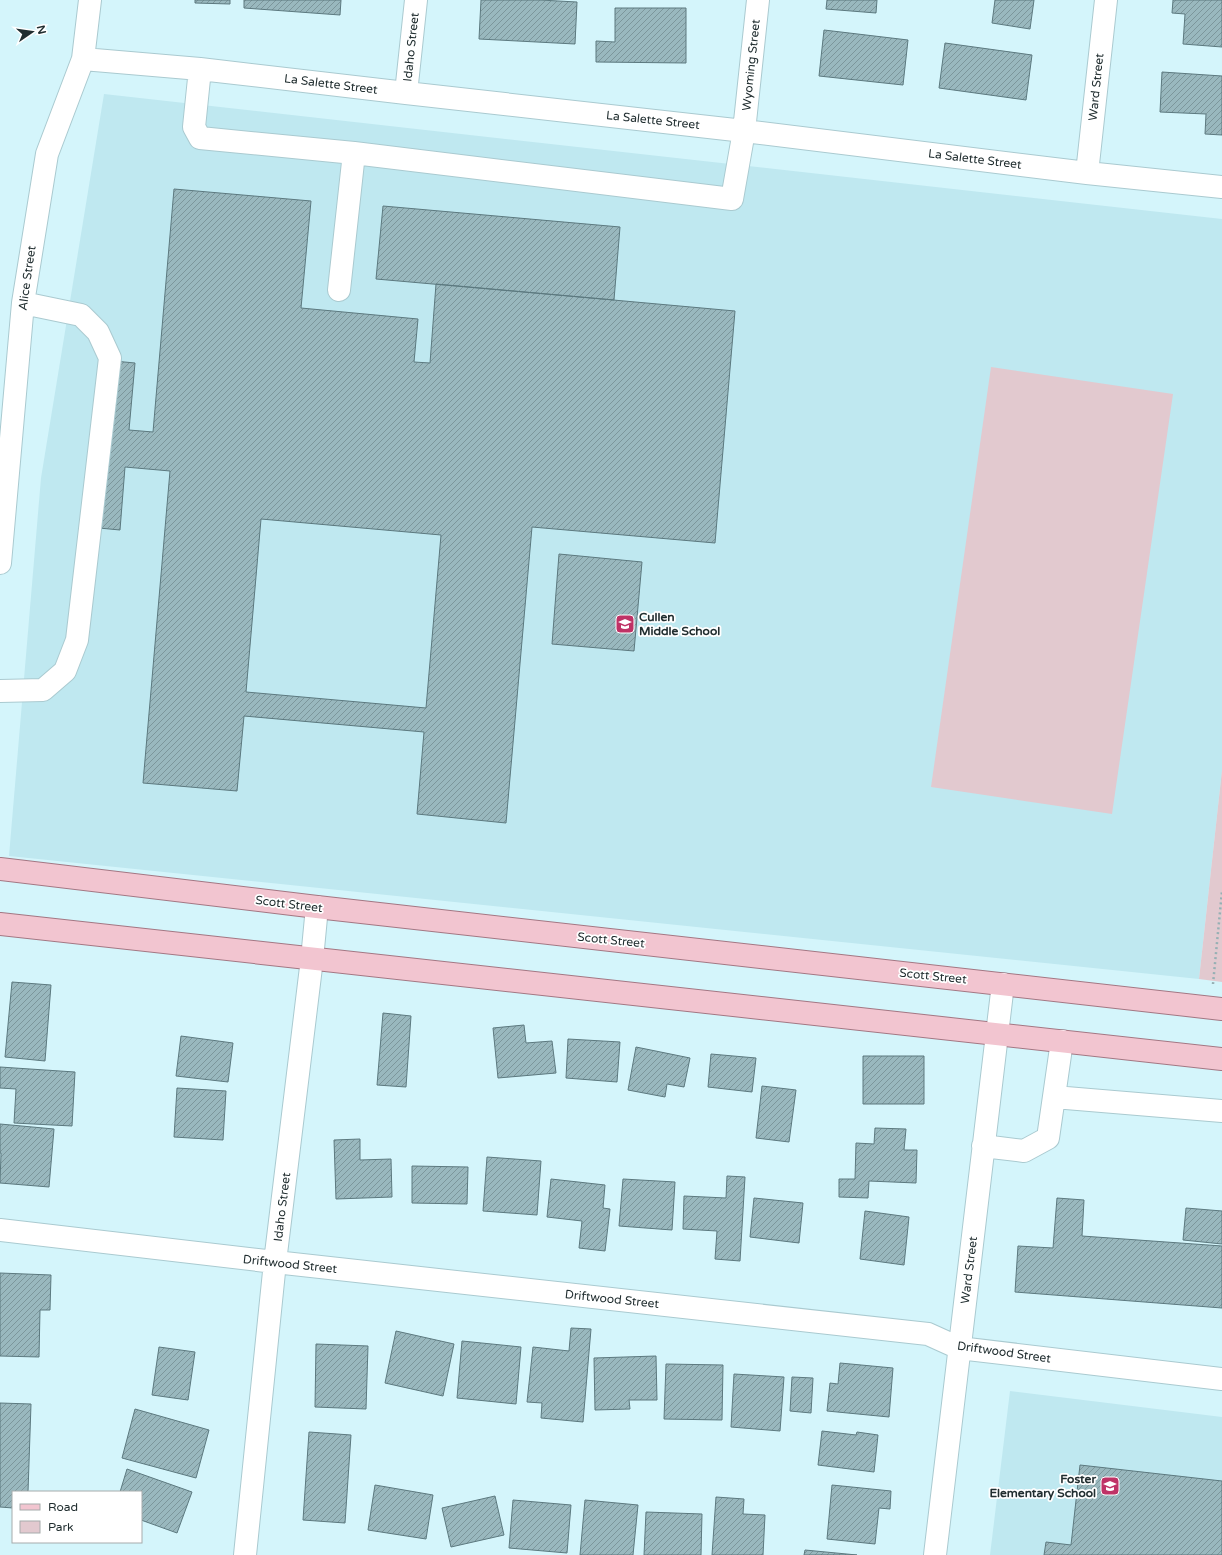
<svg xmlns="http://www.w3.org/2000/svg" width="1222" height="1555" font-family="'Varela Round',sans-serif">
  <defs>
    <pattern id="building-hatch" width="6" height="6" patternUnits="userSpaceOnUse"><rect width="6" height="6" fill="#99b8be"/><path d="M-1 1l2-2M0 6l6-6M5 7l2-2" fill="none" stroke="#7c969b"/></pattern>
  </defs>
  <rect width="100%" height="100%" fill="#d4f5fb"/>
  <!-- built -->
  <path fill="#bfe8f0" d="M 104,94 L 1222,219 L 1222,770 L 1199,979 L 9,856 L 41,478 Z
    M 1010,1391 L 1222,1417 L 1222,1555 L 990,1555 Z"/>
  <!-- green -->
  <path fill="#e2c9cf" d="M 991,367 L 1173,394 L 1112,814 L 931,787 Z
    M 1222,770 L 1222,982 L 1199,979 Z"/>
  <!-- building -->
  <path fill="url(#building-hatch)" stroke="#5c797f" fill-rule="evenodd" d="M 195,0 L 230,0 L 230,4 L 195,3 Z
    M 244,0 L 341,0 L 340,15 L 244,8 Z
    M 481,0 L 540,0 L 577,2 L 575,44 L 479,39 Z
    M 827,0 L 877,0 L 876,13 L 826,9 Z
    M 995,0 L 1034,0 L 1030,29 L 992,23 Z
    M 1173,0 L 1222,0 L 1222,47 L 1183,44 L 1185,14 L 1172,13 Z
    M 615,8 L 686,8 L 686,63 L 596,62 L 596,41 L 615,42 Z
    M 824,30 L 908,40 L 903,85 L 819,76 Z
    M 945,43 L 1032,55 L 1026,100 L 939,88 Z
    M 1162,72 L 1222,76 L 1222,135 L 1205,134 L 1206,114 L 1160,112 Z
    M 174,189 L 311,201 L 301,308 L 418,319 L 414,362 L 430,363 L 436,284 L 735,311 L 715,543 L 532,527 L 506,823 L 417,814 L 424,732 L 244,716 L 237,791 L 143,783 L 170,471 L 125,467 L 120,530 L 99,528 L 114,361 L 135,363 L 129,430 L 153,432 ZM 261,519 L 441,535 L 426,708 L 246,692 Z
    M 383,206 L 620,227 L 614,300 L 376,279 Z
    M 559,554 L 642,562 L 634,651 L 552,644 Z
    M 12,982 L 51,985 L 45,1061 L 5,1057 Z
    M 383,1013 L 411,1016 L 406,1087 L 377,1085 Z
    M 524,1025 L 526,1043 L 552,1041 L 556,1073 L 498,1078 L 493,1028 Z
    M 181,1036 L 233,1043 L 228,1082 L 176,1076 Z
    M 568,1039 L 620,1042 L 617,1082 L 566,1078 Z
    M 636,1047 L 690,1058 L 684,1087 L 667,1084 L 665,1097 L 628,1090 Z
    M 711,1054 L 756,1058 L 752,1092 L 708,1087 Z
    M 863,1056 L 924,1056 L 924,1104 L 863,1104 Z
    M 0,1067 L 75,1072 L 72,1126 L 14,1123 L 16,1089 L 0,1088 Z
    M 762,1086 L 796,1090 L 789,1142 L 756,1138 Z
    M 177,1088 L 226,1091 L 223,1140 L 174,1137 Z
    M 0,1124 L 54,1129 L 49,1187 L 0,1183 L 1,1153 L 0,1153 Z
    M 875,1128 L 906,1129 L 904,1150 L 917,1150 L 916,1183 L 869,1181 L 868,1198 L 839,1197 L 839,1179 L 855,1179 L 856,1143 L 874,1144 Z
    M 360,1139 L 360,1160 L 391,1159 L 392,1197 L 336,1199 L 334,1140 Z
    M 487,1157 L 541,1161 L 537,1215 L 483,1211 Z
    M 412,1166 L 468,1167 L 467,1204 L 412,1203 Z
    M 727,1176 L 745,1177 L 740,1261 L 715,1259 L 717,1231 L 683,1229 L 684,1196 L 726,1198 Z
    M 551,1179 L 605,1185 L 603,1208 L 610,1209 L 605,1251 L 579,1248 L 582,1221 L 547,1217 Z
    M 623,1179 L 675,1182 L 672,1230 L 619,1226 Z
    M 754,1198 L 803,1203 L 799,1243 L 750,1237 Z
    M 1057,1198 L 1084,1200 L 1082,1236 L 1222,1246 L 1222,1308 L 1015,1292 L 1018,1246 L 1053,1248 Z
    M 1186,1208 L 1222,1211 L 1222,1244 L 1183,1240 Z
    M 865,1211 L 909,1217 L 904,1265 L 860,1259 Z
    M 0,1273 L 51,1275 L 50,1310 L 40,1310 L 39,1357 L 0,1356 Z
    M 571,1328 L 591,1329 L 583,1422 L 541,1418 L 542,1403 L 527,1402 L 533,1347 L 569,1351 Z
    M 396,1331 L 454,1344 L 443,1396 L 385,1383 Z
    M 462,1341 L 521,1347 L 516,1404 L 457,1398 Z
    M 316,1344 L 368,1346 L 366,1409 L 315,1407 Z
    M 159,1347 L 195,1352 L 188,1400 L 152,1395 Z
    M 656,1356 L 657,1400 L 629,1400 L 630,1409 L 595,1410 L 594,1358 Z
    M 840,1363 L 893,1368 L 889,1417 L 827,1411 L 830,1383 L 838,1384 Z
    M 666,1364 L 723,1365 L 722,1420 L 664,1419 Z
    M 734,1374 L 784,1377 L 780,1431 L 731,1427 Z
    M 792,1377 L 813,1378 L 811,1413 L 790,1411 Z
    M 0,1403 L 31,1404 L 28,1492 L 13,1492 L 13,1508 L 0,1507 Z
    M 135,1409 L 209,1430 L 196,1478 L 122,1458 Z
    M 822,1431 L 856,1435 L 857,1432 L 878,1435 L 874,1472 L 818,1465 Z
    M 309,1432 L 351,1435 L 345,1523 L 303,1520 Z
    M 1080,1465 L 1222,1481 L 1222,1555 L 1044,1555 L 1046,1542 L 1071,1545 Z
    M 127,1469 L 192,1492 L 177,1533 L 141,1520 L 141,1492 L 120,1492 Z
    M 375,1485 L 433,1495 L 426,1539 L 368,1530 Z
    M 832,1485 L 891,1491 L 890,1509 L 879,1508 L 875,1544 L 827,1539 Z
    M 495,1496 L 504,1535 L 451,1547 L 442,1508 Z
    M 716,1497 L 744,1499 L 743,1514 L 765,1515 L 763,1555 L 712,1555 Z
    M 513,1500 L 571,1505 L 567,1553 L 509,1548 Z
    M 585,1500 L 638,1505 L 633,1555 L 580,1555 Z
    M 646,1512 L 702,1514 L 701,1555 L 644,1555 Z
    M 805,1550 L 857,1555 L 804,1555 Z"/>
  <g fill="none" stroke-linecap="round" stroke-linejoin="round">
    <!-- minor casing -->
    <g stroke="#aacad0" stroke-width="24">
      <path id="minor" d="M 83,59 L 200,69 L 406,93 L 744,131 L 1087,173 L 1222,187
        M 200,69 L 194,127 L 200,138 L 354,153 L 732,199 L 744,131 L 758,0
        M 406,93 L 416,0
        M 1087,173 L 1106,0
        M 339,290 L 354,153
        M 0,563 L 23,303 L 47,154 L 83,59 L 90,0
        M 0,691 L 43,690 L 65,671 L 77,640 L 110,358 L 98,332 L 81,315 L 23,303
        M 1054,1097 L 1222,1111
        M 983,1146 L 1024,1151 L 1048,1138 L 1062,1041
        M 0,1230 L 275,1262 L 928,1334 L 959,1348 L 1222,1379
        M 245,1555 L 275,1262 L 312,959 L 317,907
        M 935,1555 L 1003,984"/>
    </g>
    <!-- major casing -->
    <g stroke="#a37783" stroke-width="24">
      <path id="major" d="M 0,869 L 317,907 L 1222,1009
        M 0,924 L 1222,1059"/>
    </g>
    <!-- path -->
    <path stroke="#96b0b4" stroke-width="2.5" stroke-dasharray="2 3" stroke-linecap="butt" d="M 1213,984 L 1222,891"/>
    <!-- minor -->
    <use href="#minor" stroke="#fff" stroke-width="22"/>
    <!-- major -->
    <use href="#major" stroke="#f2c5d0" stroke-width="22"/>
  </g>
  <!-- icons -->
  <defs>
    <g id="school-square" transform="scale(1)"><rect x="-9" y="-9" width="18" height="18" rx="4" fill="#bf3266" stroke="#fff"/><path d="M0-5L7-2L0 1L-7-2ZM-4 1L0 2.5L4 1V4Q0 6-4 4Z" fill="#fff"/></g>
  </defs>
  <g fill-rule="evenodd">
    <use href="#school-square" x="625" y="624"/>
    <use href="#school-square" x="1110" y="1486"/>
  </g>
  <g text-anchor="middle" stroke-width="3.5" stroke-linejoin="round" paint-order="stroke">
    <!-- street labels -->
    <g font-size="12" fill="#212e30" stroke="#fff">
      <text transform="translate(411 47) rotate(-84)" y="4">Idaho Street</text>
      <text transform="translate(751 65) rotate(-84)" y="4">Wyoming Street</text>
      <text transform="translate(331 84) rotate(7)" y="4">La Salette Street</text>
      <text transform="translate(1096 87) rotate(-84)" y="4">Ward Street</text>
      <text transform="translate(653 120) rotate(6)" y="4">La Salette Street</text>
      <text transform="translate(975 159) rotate(7)" y="4">La Salette Street</text>
      <text transform="translate(27 278) rotate(-82)" y="4">Alice Street</text>
      <text transform="translate(289 904) rotate(7)" y="4">Scott Street</text>
      <text transform="translate(611 940) rotate(6)" y="4">Scott Street</text>
      <text transform="translate(933 976) rotate(6)" y="4">Scott Street</text>
      <text transform="translate(282 1207) rotate(-83)" y="4">Idaho Street</text>
      <text transform="translate(290 1264) rotate(6)" y="4">Driftwood Street</text>
      <text transform="translate(969 1270) rotate(-83)" y="4">Ward Street</text>
      <text transform="translate(612 1299) rotate(6)" y="4">Driftwood Street</text>
      <text transform="translate(1004 1352) rotate(8)" y="4">Driftwood Street</text>
    </g>
    <!-- poi labels -->
    <g font-size="12" font-weight="bold" fill="#212e30" stroke="#fff" text-anchor="start">
      <text x="639" y="621">Cullen<tspan x="639" dy="14">Middle School</tspan></text>
      <text x="1096" y="1483" text-anchor="end">Foster<tspan x="1096" dy="14">Elementary School</tspan></text>
    </g>
  </g>
  <!-- legend -->
  <rect x="12" y="1491" width="130" height="52" fill="#ffffff" stroke="#a6abac"/>
  <rect x="20" y="1504" width="20" height="6" fill="#f2c5d0" stroke="#a6abac"/>
  <text x="48" y="1511" font-size="12" fill="#212e30">Road</text>
  <rect x="20" y="1521" width="20" height="12" fill="#e2c9cf" stroke="#a6abac"/>
  <text x="48" y="1531" font-size="12" fill="#212e30">Park</text>
  <!-- north arrow -->
  <g transform="translate(32 32) rotate(77)" stroke="#ffffff" stroke-width="3" paint-order="stroke">
  <path d="M0-3L7 15L0 10L-7 15Z" fill="#212e30"/>
  <text y="-6" font-size="11" font-weight="bold" text-anchor="middle" fill="#212e30">N</text>
  </g>
</svg>
